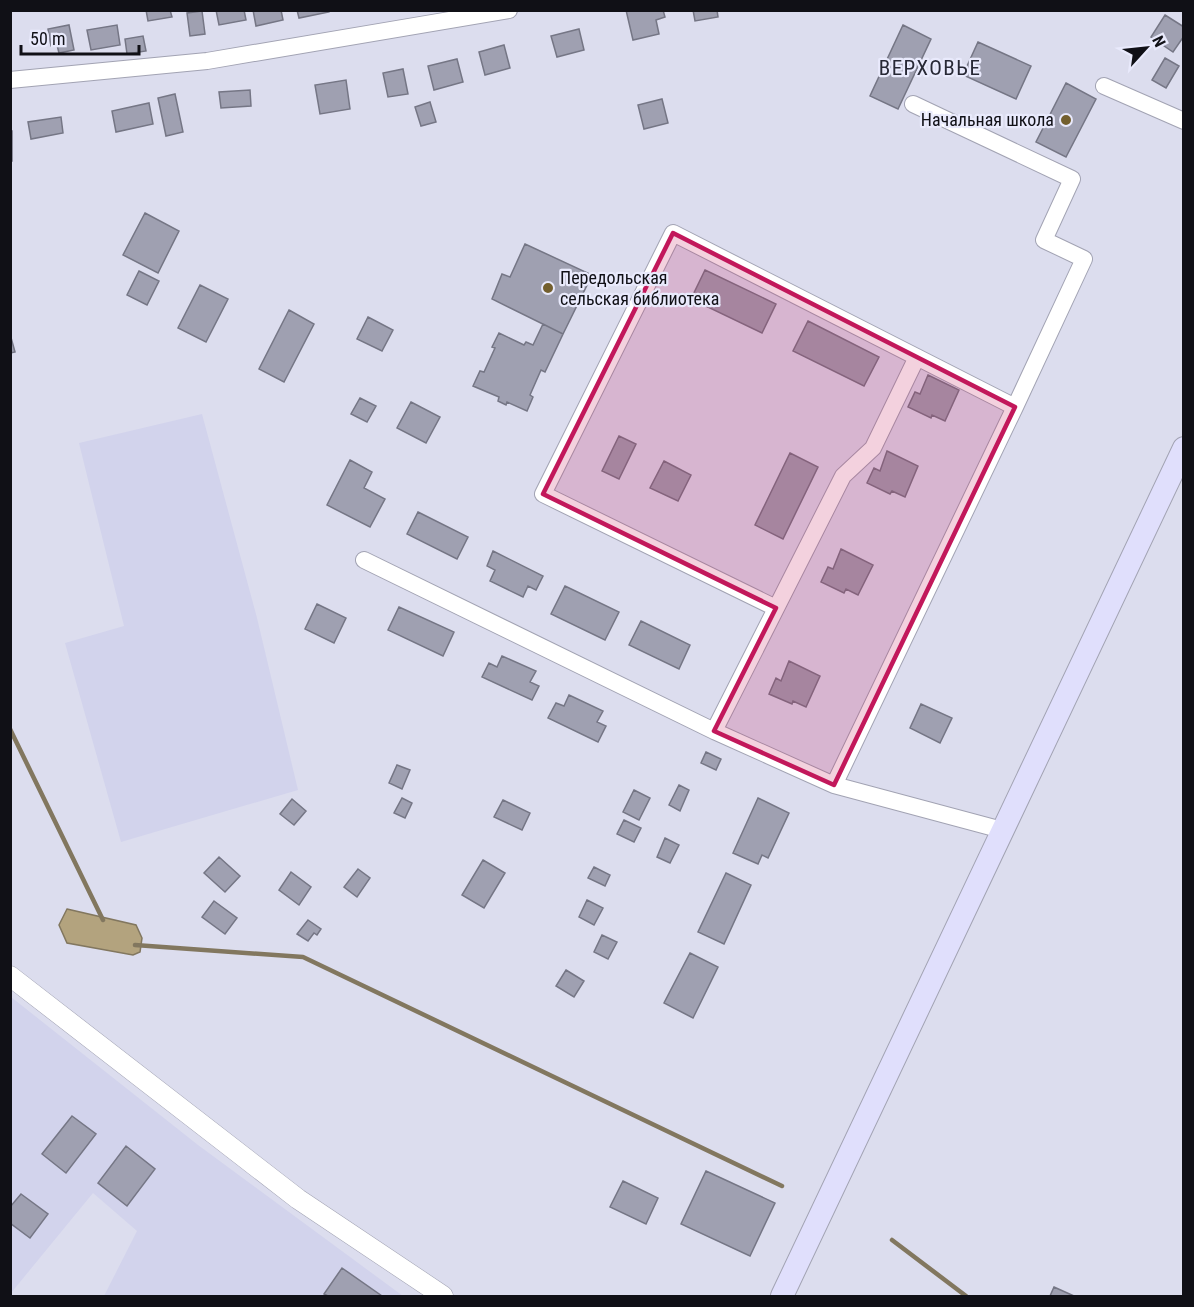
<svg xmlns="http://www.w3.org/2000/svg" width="1194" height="1307" font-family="'Roboto Condensed',sans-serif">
  <rect width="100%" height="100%" fill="#dcddee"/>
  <!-- built -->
  <path fill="#d2d3ec" d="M 202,414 L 257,618 L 298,790 L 121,842 L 65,643 L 124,626 L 79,443 Z
    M 11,997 L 198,1145 L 403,1296 L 104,1296 L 137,1231 L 93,1193 L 11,1293 Z"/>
  <!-- water -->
  <path fill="#b3a37e" stroke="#82775f" stroke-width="1.5" d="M 67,909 L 136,925 L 142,938 L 140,952 L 133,955 L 67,943 L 59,925 Z"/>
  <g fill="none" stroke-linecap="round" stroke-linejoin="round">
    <!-- stream -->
    <path stroke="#82775f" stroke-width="4.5" d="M 10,729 L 103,920
      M 135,945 L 303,957 L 782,1186
      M 892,1240 L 966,1296"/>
  </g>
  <!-- building -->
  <path fill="#9fa0b1" stroke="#757685" stroke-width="1.5" d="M 146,10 L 170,10 L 172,17 L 148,21 Z
    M 216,10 L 244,10 L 246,20 L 219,25 Z
    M 253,10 L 281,10 L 283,20 L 256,26 Z
    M 297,10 L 329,10 L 329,12 L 299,18 Z
    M 626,10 L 663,10 L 665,17 L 656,20 L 659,34 L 633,40 Z
    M 693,10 L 717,10 L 718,17 L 695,21 Z
    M 202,11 L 205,34 L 190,36 L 187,13 Z
    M 1165,15 L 1184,27 L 1184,36 L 1173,52 L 1151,37 Z
    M 69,25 L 74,50 L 59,53 L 57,45 L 51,46 L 48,29 Z
    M 117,25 L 120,45 L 91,50 L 87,30 Z
    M 903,25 L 931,39 L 898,109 L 870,96 Z
    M 579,29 L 584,50 L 557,57 L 551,36 Z
    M 143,36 L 146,51 L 127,54 L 125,39 Z
    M 978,42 L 1031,66 L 1016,99 L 963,75 Z
    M 504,45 L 510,68 L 485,75 L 479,52 Z
    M 1165,58 L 1179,66 L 1166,88 L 1152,80 Z
    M 457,59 L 463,82 L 434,90 L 428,66 Z
    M 403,69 L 408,94 L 388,97 L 383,73 Z
    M 346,80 L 350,109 L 320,114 L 315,85 Z
    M 1066,83 L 1096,99 L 1066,157 L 1036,142 Z
    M 250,90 L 251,106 L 221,108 L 219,92 Z
    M 175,94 L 183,132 L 166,136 L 158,98 Z
    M 662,99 L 668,123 L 644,129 L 638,105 Z
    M 430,102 L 436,122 L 421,126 L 415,107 Z
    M 149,103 L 153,124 L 116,132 L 112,111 Z
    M 61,117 L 63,133 L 31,139 L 28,122 Z
    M 10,131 L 12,131 L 12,161 L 10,161 Z
    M 145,213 L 179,231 L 158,273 L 123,255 Z
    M 525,244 L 592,275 L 563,334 L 492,299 L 502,274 L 510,277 Z
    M 705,270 L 776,304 L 762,333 L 691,299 Z
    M 139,271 L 159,281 L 147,305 L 127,295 Z
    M 200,285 L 228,299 L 206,342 L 178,328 Z
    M 289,310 L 314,324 L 284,382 L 259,369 Z
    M 368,317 L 393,330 L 382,351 L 357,339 Z
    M 808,321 L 879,357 L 864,386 L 793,351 Z
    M 543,324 L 563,334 L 545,372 L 541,370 L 530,395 L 533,397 L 527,411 L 507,402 L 506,405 L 498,401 L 499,397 L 473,386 L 480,371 L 484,372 L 495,348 L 492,347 L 499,333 L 524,345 L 526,342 L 533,345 Z
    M 10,334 L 15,352 L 10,353 Z
    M 928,375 L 959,390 L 945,421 L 932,415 L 931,418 L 908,407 L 915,392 L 920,394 Z
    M 360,398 L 376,406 L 367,422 L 351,414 Z
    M 411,402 L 440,417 L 426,443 L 397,428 Z
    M 619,436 L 636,444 L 619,479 L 602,471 Z
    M 887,451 L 918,466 L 905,497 L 892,491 L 890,494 L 867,483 L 874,468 L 880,471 Z
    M 790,453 L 818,467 L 783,539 L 755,525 Z
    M 350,460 L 372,472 L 364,488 L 385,499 L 370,527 L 327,505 Z
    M 664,461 L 691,475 L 678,501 L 650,488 Z
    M 418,512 L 468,537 L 457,559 L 407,534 Z
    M 841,549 L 873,565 L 858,595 L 846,589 L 844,593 L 821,582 L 828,567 L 833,569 Z
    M 493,551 L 543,576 L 536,590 L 528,586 L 523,597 L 490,581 L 495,570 L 487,566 Z
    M 565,586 L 619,612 L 605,640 L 551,614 Z
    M 317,604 L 346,618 L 334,643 L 305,629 Z
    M 399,607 L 454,632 L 443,656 L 388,630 Z
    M 641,621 L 690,645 L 679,669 L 629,645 Z
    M 502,656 L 536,671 L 530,682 L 539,686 L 532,700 L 482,677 L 489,663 L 497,667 Z
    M 789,661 L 820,676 L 806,707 L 793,701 L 792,704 L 769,694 L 776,678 L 781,681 Z
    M 569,695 L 603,711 L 597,722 L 606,726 L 598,742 L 548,718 L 556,703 L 564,706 Z
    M 921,704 L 952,718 L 940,743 L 910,728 Z
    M 706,752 L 721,759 L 716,770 L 701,763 Z
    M 397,765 L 410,770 L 402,789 L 389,783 Z
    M 679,785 L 689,790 L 680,811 L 669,805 Z
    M 634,790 L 650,798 L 639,820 L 623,812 Z
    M 402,798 L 412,803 L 405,818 L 394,813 Z
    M 758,798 L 789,813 L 768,858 L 762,855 L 758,864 L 733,853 Z
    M 292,799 L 306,811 L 294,825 L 280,814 Z
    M 503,800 L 530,813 L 522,830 L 494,817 Z
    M 624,820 L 641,828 L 634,842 L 617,834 Z
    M 665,838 L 679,845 L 670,863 L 657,857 Z
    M 219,857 L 240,876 L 225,892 L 204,873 Z
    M 483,860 L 505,873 L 484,908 L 462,895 Z
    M 594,867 L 610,875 L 605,886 L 588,878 Z
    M 358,869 L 370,878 L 357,897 L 344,887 Z
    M 291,872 L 311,887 L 299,905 L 279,890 Z
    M 726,873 L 751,885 L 724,944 L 698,932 Z
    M 587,900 L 603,908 L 594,925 L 579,917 Z
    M 214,901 L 237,918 L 225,934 L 202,917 Z
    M 308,920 L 321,929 L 317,935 L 314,933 L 308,941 L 297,934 Z
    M 602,935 L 617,942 L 608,959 L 594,952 Z
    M 690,953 L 718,967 L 693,1018 L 664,1003 Z
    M 566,970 L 584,981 L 574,997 L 556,986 Z
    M 72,1116 L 96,1134 L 66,1173 L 42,1154 Z
    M 126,1146 L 155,1169 L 127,1206 L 98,1183 Z
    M 706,1171 L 775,1203 L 750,1256 L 681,1224 Z
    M 623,1181 L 658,1198 L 646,1224 L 610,1207 Z
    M 21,1194 L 48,1214 L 30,1238 L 10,1223 L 10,1207 Z
    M 342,1268 L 382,1296 L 328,1296 L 324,1294 Z
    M 1054,1287 L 1074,1296 L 1050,1296 Z"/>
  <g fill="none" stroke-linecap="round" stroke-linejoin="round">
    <!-- minor casing -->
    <g stroke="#a2a3b3" stroke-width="18">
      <path id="minor" d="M 10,80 L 207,61 L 509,10
        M 1104,86 L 1184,121
        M 364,560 L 714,731 L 834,785 L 1002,830
        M 776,608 L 543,494 L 673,233 L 1015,407
        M 714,731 L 843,476 L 873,448 L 917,357
        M 834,785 L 1015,407 L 1084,259 L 1044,240 L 1072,179 L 913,104"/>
    </g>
    <!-- tertiary casing -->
    <g stroke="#a2a3b3" stroke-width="21">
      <path id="tertiary" d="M 10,976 L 298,1199 L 443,1296"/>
    </g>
    <!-- secondary casing -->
    <g stroke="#a2a3b3" stroke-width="24">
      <path id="secondary" d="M 782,1296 L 1184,448"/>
    </g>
    <!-- minor -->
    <use href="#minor" stroke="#fff" stroke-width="16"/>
    <!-- tertiary -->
    <use href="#tertiary" stroke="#fff" stroke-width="20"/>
    <!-- secondary -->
    <use href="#secondary" stroke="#e0dffc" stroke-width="22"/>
  </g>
  <!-- marked area -->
  <path fill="#c2185b" fill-opacity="0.2" stroke="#c2185b" stroke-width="4.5" stroke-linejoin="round" d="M 673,233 L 1015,407 L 834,785 L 714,731 L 776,608 L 543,494 Z"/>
  <!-- markers -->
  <g fill="#735f2e" stroke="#e9eafc" stroke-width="2">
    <circle cx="1066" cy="120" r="6"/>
    <circle cx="548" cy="288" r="6"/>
  </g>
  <g text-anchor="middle" stroke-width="4.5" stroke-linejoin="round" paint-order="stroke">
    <!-- poi labels -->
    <g font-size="18" fill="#101016" stroke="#e9eafc" text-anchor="end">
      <text x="1054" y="126">Начальная школа</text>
      <text x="560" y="284" text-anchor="start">Передольская<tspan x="560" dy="21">сельская библиотека</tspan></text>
    </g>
    <!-- quarter labels -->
    <g font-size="21" letter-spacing="1.5" fill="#272835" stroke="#e9eafc">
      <text x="930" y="75">ВЕРХОВЬЕ</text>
    </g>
  </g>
  <!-- border -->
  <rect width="1194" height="1307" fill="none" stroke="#101016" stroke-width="24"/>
  <!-- north arrow -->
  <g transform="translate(1146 48) rotate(63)" stroke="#e9eafc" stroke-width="4.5" paint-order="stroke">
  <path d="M0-4.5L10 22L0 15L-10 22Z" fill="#101016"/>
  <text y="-9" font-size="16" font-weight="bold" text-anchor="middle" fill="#101016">N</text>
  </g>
  <!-- scale -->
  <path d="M21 45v9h118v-9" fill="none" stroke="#101016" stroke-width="3"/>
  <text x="30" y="45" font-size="18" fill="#101016" stroke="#e9eafc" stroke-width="4.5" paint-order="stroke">50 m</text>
</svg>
